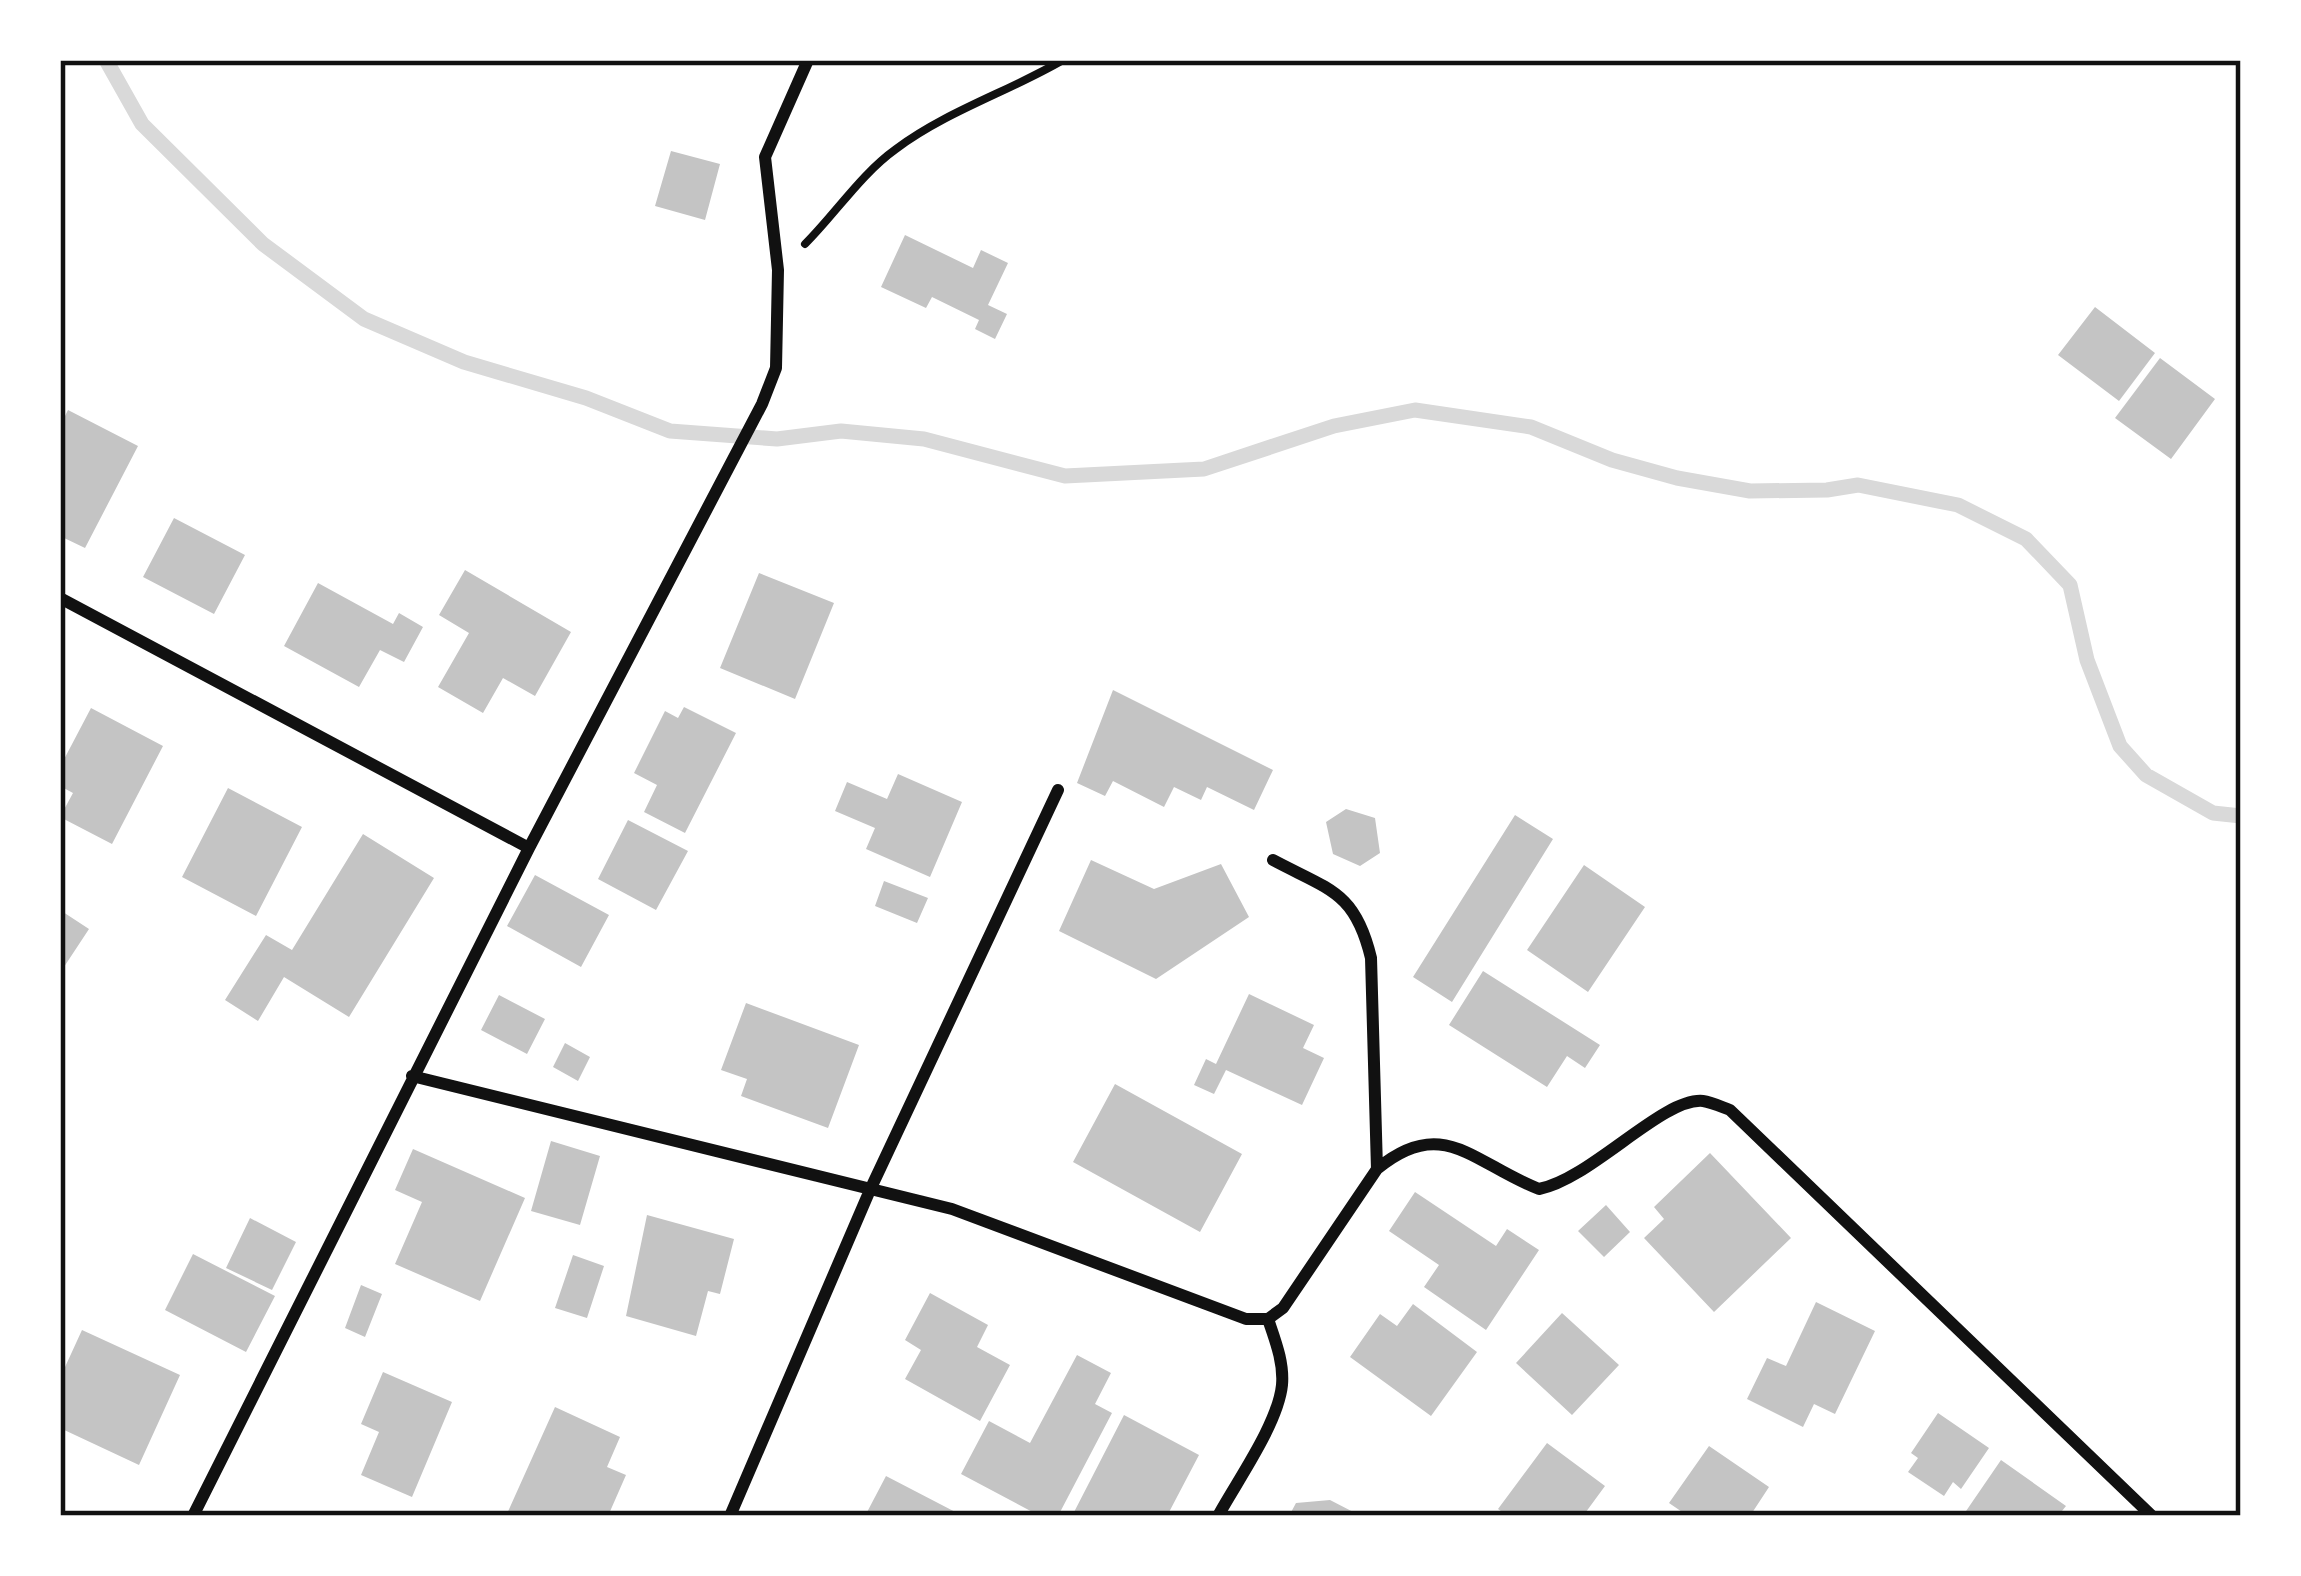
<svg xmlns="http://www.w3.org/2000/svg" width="2301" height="1576" font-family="'Playfair Display',serif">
  <rect width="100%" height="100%" fill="#fff"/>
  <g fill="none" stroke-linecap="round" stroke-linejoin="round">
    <!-- stream -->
    <path stroke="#d9d9d9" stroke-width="15" d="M 106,60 L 142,124 L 263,244 L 364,319 L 464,362 L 586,398 L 670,431 L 777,439 L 841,431 L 924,439 L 1065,476 L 1204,469 L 1334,426 L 1415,410 L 1531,427 L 1612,460 L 1677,478 L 1750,491 L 1827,490 L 1858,485 L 1958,505 L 2026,539 L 2070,585 L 2087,660 L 2120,746 L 2146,775 L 2213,813 L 2241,816"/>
  </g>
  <!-- building -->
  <path fill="#c4c4c4" d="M 671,151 L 720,164 L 705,220 L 655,206 Z
    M 905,235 L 973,268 L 981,250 L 1008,263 L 988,305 L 1007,314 L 995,339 L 975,329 L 979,320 L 932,297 L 926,308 L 881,287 Z
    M 2095,307 L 2155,353 L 2119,401 L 2058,355 Z
    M 2160,358 L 2215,399 L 2171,459 L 2115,418 Z
    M 68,410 L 138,446 L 85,548 L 60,536 L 60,426 Z
    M 174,518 L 245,555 L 214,614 L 143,577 Z
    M 465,570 L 571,632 L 535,696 L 503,678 L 483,713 L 438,687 L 469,633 L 439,615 Z
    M 759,573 L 834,603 L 795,699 L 720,668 Z
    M 318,583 L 393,624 L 399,613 L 423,627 L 404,662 L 380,650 L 359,687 L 284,646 Z
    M 1113,690 L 1273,770 L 1254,810 L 1207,787 L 1201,800 L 1174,787 L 1164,807 L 1113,781 L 1105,796 L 1077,783 Z
    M 684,707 L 736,733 L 685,833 L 644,812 L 657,785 L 634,773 L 665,711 L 678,718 Z
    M 91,708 L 163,746 L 112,844 L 60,817 L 73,793 L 60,786 L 60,767 Z
    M 898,774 L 962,802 L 930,877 L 866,849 L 875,828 L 835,811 L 847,782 L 887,799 Z
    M 228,788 L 302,827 L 256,916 L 182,877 Z
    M 1346,809 L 1375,818 L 1380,853 L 1360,866 L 1333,854 L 1326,822 Z
    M 1515,815 L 1553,839 L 1452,1002 L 1413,977 Z
    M 628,820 L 688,851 L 656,910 L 598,879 Z
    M 363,834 L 434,878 L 349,1017 L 284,977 L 258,1021 L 225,1000 L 266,935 L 292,950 Z
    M 1091,860 L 1154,889 L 1221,864 L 1249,917 L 1156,979 L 1059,931 Z
    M 1584,865 L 1645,907 L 1588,992 L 1527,950 Z
    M 535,875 L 609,915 L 581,967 L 507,926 Z
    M 884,881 L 928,898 L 917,923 L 875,906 Z
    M 60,910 L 89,929 L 60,973 Z
    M 1483,971 L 1600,1045 L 1585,1068 L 1567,1056 L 1547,1087 L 1449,1025 Z
    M 1249,994 L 1314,1025 L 1303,1048 L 1324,1058 L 1302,1105 L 1226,1070 L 1214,1094 L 1194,1085 L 1206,1059 L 1216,1064 Z
    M 499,995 L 545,1019 L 527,1054 L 481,1030 Z
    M 746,1003 L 859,1045 L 828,1128 L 741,1096 L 747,1079 L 721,1070 Z
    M 565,1043 L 590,1057 L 578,1081 L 553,1067 Z
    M 1115,1084 L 1242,1154 L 1200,1232 L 1073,1162 Z
    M 551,1141 L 600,1156 L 580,1225 L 531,1211 Z
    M 413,1149 L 525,1198 L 480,1301 L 395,1264 L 422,1202 L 395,1190 Z
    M 1710,1153 L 1791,1238 L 1714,1312 L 1644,1238 L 1664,1219 L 1654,1207 Z
    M 1415,1192 L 1496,1246 L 1507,1229 L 1539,1250 L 1486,1330 L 1424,1287 L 1439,1265 L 1389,1231 Z
    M 1606,1205 L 1630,1232 L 1604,1257 L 1578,1231 Z
    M 647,1215 L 734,1239 L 720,1294 L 708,1291 L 696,1336 L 626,1316 Z
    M 250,1218 L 296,1242 L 272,1290 L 226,1268 Z
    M 193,1254 L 275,1296 L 246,1352 L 165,1310 Z
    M 573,1255 L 604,1266 L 587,1318 L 555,1308 Z
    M 361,1285 L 382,1294 L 365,1337 L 345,1328 Z
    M 930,1293 L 988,1325 L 977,1347 L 1010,1365 L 980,1421 L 905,1379 L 921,1350 L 905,1340 Z
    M 1816,1302 L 1875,1331 L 1835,1414 L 1814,1404 L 1803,1427 L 1747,1399 L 1767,1358 L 1786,1366 Z
    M 1413,1304 L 1477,1352 L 1431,1416 L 1350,1357 L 1380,1314 L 1397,1326 Z
    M 1562,1313 L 1619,1365 L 1572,1415 L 1516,1363 Z
    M 82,1330 L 180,1375 L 139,1465 L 60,1428 L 60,1378 Z
    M 1077,1355 L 1111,1373 L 1095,1404 L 1112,1413 L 1058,1516 L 1040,1516 L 961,1474 L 989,1421 L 1030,1443 Z
    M 383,1372 L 452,1402 L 412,1497 L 361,1475 L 379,1432 L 361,1424 Z
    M 555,1407 L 620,1437 L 607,1467 L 626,1475 L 608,1516 L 506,1516 Z
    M 1938,1413 L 1989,1448 L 1961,1489 L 1953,1482 L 1944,1496 L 1908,1472 L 1918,1458 L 1911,1453 Z
    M 1124,1415 L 1199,1455 L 1167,1516 L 1072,1516 Z
    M 1547,1443 L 1605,1486 L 1583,1516 L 1508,1516 L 1498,1509 Z
    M 1709,1446 L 1769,1487 L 1750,1516 L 1688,1516 L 1669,1503 Z
    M 2001,1460 L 2066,1506 L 2058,1516 L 1964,1514 Z
    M 886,1476 L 963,1516 L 865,1516 Z
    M 1330,1500 L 1361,1516 L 1289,1516 L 1296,1503 Z"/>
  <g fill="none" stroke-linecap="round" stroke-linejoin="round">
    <!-- path -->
    <path stroke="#111" stroke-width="8" d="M 805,244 C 836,213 861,174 896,149 C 947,111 1008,92 1063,60"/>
    <!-- minor -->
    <path stroke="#111" stroke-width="12" d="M 60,598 L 529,848
      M 1273,860 C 1329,890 1355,891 1371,958 L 1377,1169
      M 412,1076 L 952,1209 L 1246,1319 L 1268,1319 L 1283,1308 L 1377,1169 C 1443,1114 1474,1164 1539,1189 C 1591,1179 1663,1097 1703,1101 C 1711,1102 1722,1107 1730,1110 L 2152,1516
      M 193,1516 L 529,848 L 762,404 L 776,368 L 778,270 L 765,157 L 808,60
      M 730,1516 L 870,1190 L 1058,790
      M 1218,1516 C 1237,1481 1278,1424 1282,1385 C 1284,1362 1275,1340 1268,1319"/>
  </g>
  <!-- border -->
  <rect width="2301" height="1576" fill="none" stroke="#ffffff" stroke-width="126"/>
  <rect x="63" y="63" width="2175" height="1450" fill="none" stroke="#111" stroke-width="4.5"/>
</svg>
